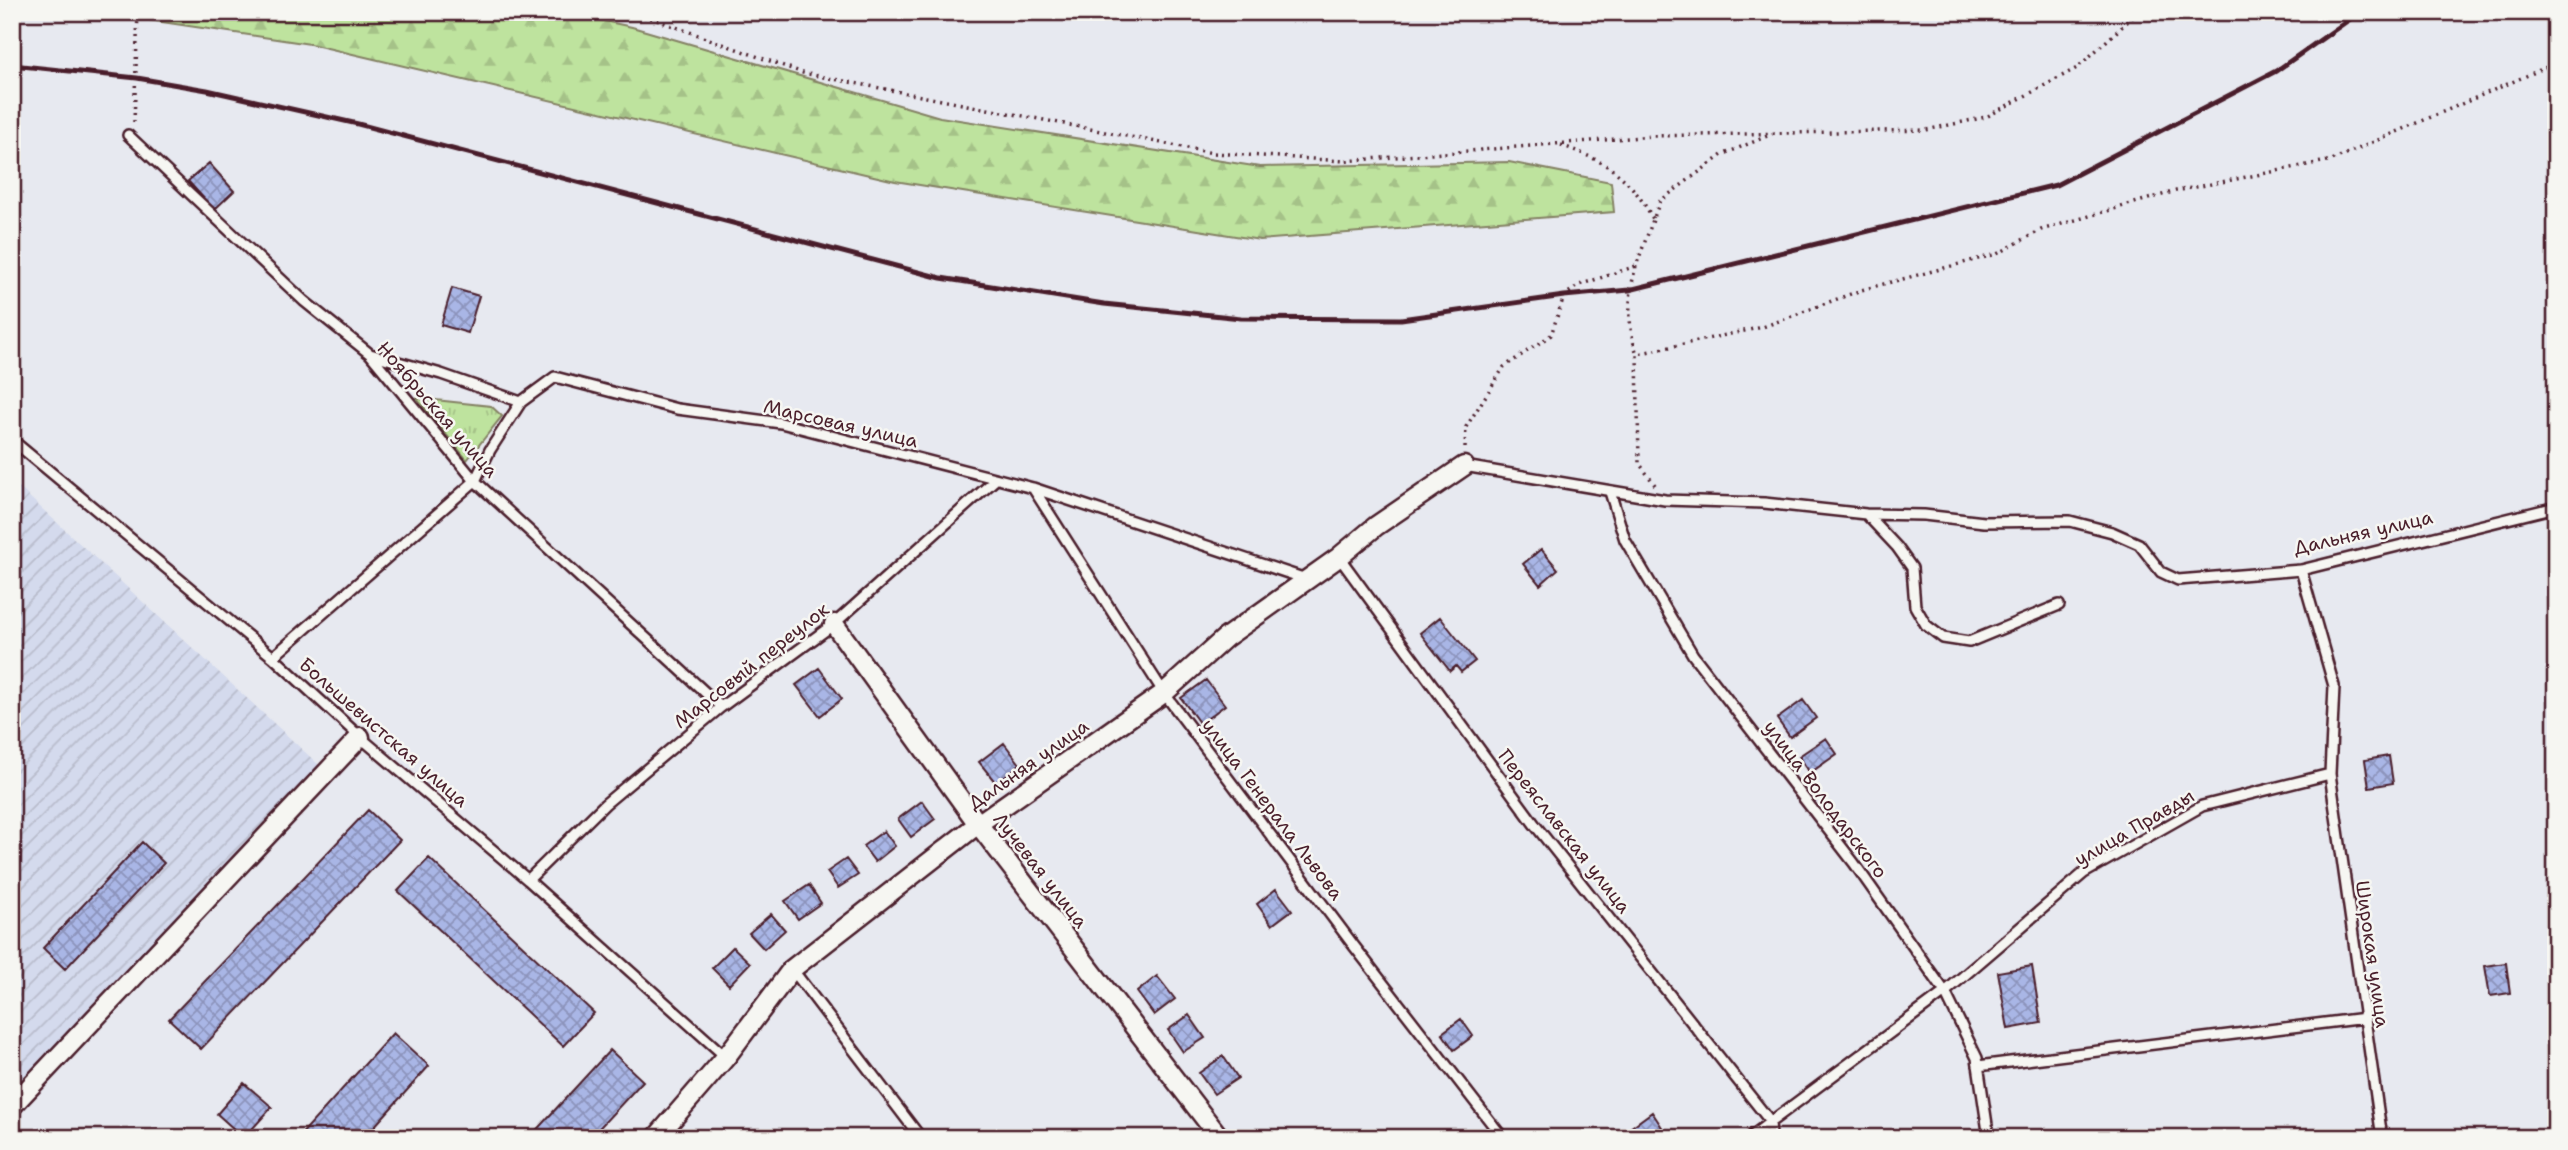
<svg xmlns="http://www.w3.org/2000/svg" width="2568" height="1150" font-family="'Shantell Sans',sans-serif">
  <defs>
    <pattern id="industrial-furrows" width="10" height="10" patternUnits="userSpaceOnUse" patternTransform="scale(1.75)"><rect width="10" height="10" fill="#d4daed"/><path d="M-1 1l2-2M0 10L10 0M9 11l2-2" fill="none" stroke="#b8bbcb"/></pattern>
    <pattern id="grass-tufts" width="24" height="20" patternUnits="userSpaceOnUse" patternTransform="scale(1.75)"><rect width="24" height="20" fill="#bee39e"/><path d="M3 7l-1-3M5 7V3M7 7l1-3M15 17l-1-3M17 17v-4M19 17l1-3" fill="none" stroke="#a5c288"/></pattern>
    <pattern id="forest-firs" width="22" height="20" patternUnits="userSpaceOnUse" patternTransform="scale(1.75)"><rect width="22" height="20" fill="#bee39e"/><path d="M5 1l3.5 6h-7zM16 11l3.5 6h-7z" fill="#a5c288"/></pattern>
    <pattern id="building-cross-hatch" width="8" height="8" patternUnits="userSpaceOnUse" patternTransform="scale(1.75)"><rect width="8" height="8" fill="#a9b6e6"/><path d="M0 0l8 8M0 8l8-8" fill="none" stroke="#8c93bb"/></pattern>
  </defs>
  <rect width="100%" height="100%" fill="#e7e9f0"/>
  <filter id="ink" filterUnits="userSpaceOnUse"><feTurbulence type="fractalNoise" baseFrequency=".0143" numOctaves="2"/><feDisplacementMap in="SourceGraphic" scale="14" xChannelSelector="R" yChannelSelector="G"/><feConvolveMatrix kernelMatrix="1 2 1 2 8 2 1 2 1" color-interpolation-filters="sRGB"/></filter>
  <g filter="url(#ink)">
    <!-- industrial -->
    <path fill="url(#industrial-furrows)" d="M 12,481 L 319,765 L 12,1097 Z"/>
    <!-- grass -->
    <path fill="url(#grass-tufts)" stroke="#848164" stroke-width="2" d="M 416,398 L 491,406 L 502,416 L 467,460 Z"/>
    <!-- forest -->
    <path fill="url(#forest-firs)" stroke="#848164" stroke-width="2" d="M 95,12 L 562,12 L 632,27 L 940,117 L 1260,167 L 1509,162 L 1611,182 L 1614,212 L 1260,240 L 895,181 L 310,44 Z"/>
    <!-- building -->
    <path fill="url(#building-cross-hatch)" stroke="#4a1f2b" stroke-width="2" d="M 209,163 L 234,191 L 214,210 L 188,181 Z
      M 452,288 L 479,296 L 468,333 L 441,325 Z
      M 1541,549 L 1558,569 L 1540,585 L 1523,564 Z
      M 1440,617 L 1475,661 L 1461,672 L 1456,666 L 1450,671 L 1420,633 Z
      M 819,668 L 842,699 L 820,716 L 796,685 Z
      M 1206,680 L 1225,705 L 1200,724 L 1181,698 Z
      M 1803,700 L 1816,718 L 1790,737 L 1777,719 Z
      M 1826,738 L 1837,754 L 1810,773 L 1799,756 Z
      M 1004,743 L 1020,764 L 996,783 L 979,762 Z
      M 2389,756 L 2393,783 L 2369,787 L 2365,760 Z
      M 922,801 L 935,819 L 911,837 L 898,819 Z
      M 368,810 L 400,840 L 201,1049 L 169,1019 Z
      M 884,831 L 895,846 L 875,862 L 863,846 Z
      M 142,842 L 164,863 L 65,969 L 43,948 Z
      M 429,858 L 594,1013 L 563,1046 L 398,891 Z
      M 846,859 L 858,875 L 838,888 L 827,872 Z
      M 809,885 L 821,903 L 798,919 L 785,901 Z
      M 1276,889 L 1292,910 L 1272,925 L 1257,904 Z
      M 771,914 L 785,930 L 764,949 L 749,933 Z
      M 733,947 L 750,963 L 729,985 L 712,968 Z
      M 2506,963 L 2510,993 L 2490,996 L 2485,966 Z
      M 2032,966 L 2041,1023 L 2008,1029 L 1998,972 Z
      M 1157,976 L 1175,999 L 1154,1015 L 1137,992 Z
      M 1189,1015 L 1205,1038 L 1183,1052 L 1168,1030 Z
      M 1461,1019 L 1473,1036 L 1454,1050 L 1442,1033 Z
      M 393,1033 L 429,1066 L 364,1138 L 298,1138 Z
      M 610,1050 L 643,1081 L 590,1138 L 529,1138 Z
      M 1223,1056 L 1238,1078 L 1214,1094 L 1199,1073 Z
      M 244,1083 L 272,1107 L 244,1138 L 217,1114 Z
      M 1652,1112 L 1669,1138 L 1631,1138 L 1626,1131 Z"/>
    <g fill="none" stroke-linecap="round" stroke-linejoin="round">
      <!-- service casing -->
      <g stroke="#4a1f2b" stroke-width="14">
        <path id="service" d="M 128,135 L 304,301 L 370,354 L 475,481 L 721,707
          M 370,354 L 441,374 L 521,402 L 555,377 L 677,409 L 781,423 L 1033,488 L 1306,579
          M 12,440 L 273,657 L 360,737 L 528,880 L 726,1057
          M 1464,466 L 1665,500 L 1764,503 L 1866,514 L 1924,515 L 1984,522 L 2070,521 L 2112,532 L 2139,544 L 2161,572 L 2178,580 L 2301,570 L 2556,507
          M 1033,488 L 1164,693 L 1354,946 L 1503,1138
          M 1610,492 L 1625,540 L 1693,655 L 1854,863 L 1945,992 L 1977,1058 L 1989,1138
          M 1866,514 L 1897,547 L 1912,568 L 1915,606 L 1926,625 L 1943,638 L 1969,642 L 2059,605
          M 1339,557 L 1535,825 L 1770,1121 L 1771,1138
          M 273,657 L 475,481 L 490,450 L 521,402
          M 2330,774 L 2382,1138
          M 528,880 L 605,804 L 721,707 L 834,624 L 996,479
          M 792,969 L 921,1138
          M 1978,1066 L 2365,1018
          M 1749,1138 L 1945,992 L 2084,873 L 2202,806 L 2330,774 L 2334,686 L 2301,570"/>
      </g>
      <!-- minor casing -->
      <g stroke="#4a1f2b" stroke-width="23">
        <path id="minor" d="M 834,624 L 978,824 L 1220,1138
          M 12,1106 L 360,737
          M 656,1138 L 726,1057 L 792,969 L 978,824 L 1164,693 L 1225,638 L 1339,557 L 1376,526 L 1464,466"/>
      </g>
      <!-- path -->
      <path stroke="#4a1f2b" stroke-width="3.5" stroke-dasharray="2 5" stroke-linecap="butt" d="M 623,12 L 651,18 L 803,73 L 1213,153 L 1345,161 L 1653,136 L 1926,130 L 1986,117 L 2077,68 L 2138,12
        M 134,122 L 138,12
        M 1561,145 C 1607,162 1629,175 1653,219
        M 1636,266 C 1628,295 1627,325 1637,354
        M 1465,448 L 1466,427 L 1504,367 L 1551,335 L 1564,296 L 1579,285 L 1636,266 L 1660,201 L 1722,155 L 1772,134
        M 1655,485 L 1639,463 L 1637,354 L 1763,327 L 1861,290 L 1997,254 L 2041,230 L 2176,191 L 2332,160 L 2556,63"/>
      <!-- service -->
      <use href="#service" stroke="#f6f6f2" stroke-width="9"/>
      <!-- minor -->
      <use href="#minor" stroke="#f6f6f2" stroke-width="18"/>
      <!-- rail -->
      <path stroke="#4a1f2b" stroke-width="5" d="M 12,65 L 137,78 L 207,90 L 358,124 L 941,278 L 1104,304 L 1241,318 L 1401,319 L 1564,296 L 1629,290 L 2056,185 L 2276,71 L 2360,12"/>
    </g>
  </g>
  <g text-anchor="middle" stroke-width="5" stroke-linejoin="round" paint-order="stroke">
    <!-- street labels -->
    <g font-size="19" fill="#4a1f2b" stroke="#f6f6f2">
      <text transform="translate(438 409) rotate(49)" y="7">Ноябрьская улица</text>
      <text transform="translate(841 423) rotate(13)" y="7">Марсовая улица</text>
      <text transform="translate(2363 532) rotate(-13)" y="7">Дальняя улица</text>
      <text transform="translate(751 665) rotate(-38)" y="7">Марсовый переулок</text>
      <text transform="translate(384 732) rotate(41)" y="7">Большевистская улица</text>
      <text transform="translate(1028 764) rotate(-35)" y="7">Дальняя улица</text>
      <text transform="translate(1826 799) rotate(53)" y="7">улица Володарского</text>
      <text transform="translate(1273 809) rotate(53)" y="7">улица Генерала Львова</text>
      <text transform="translate(2134 827) rotate(-30)" y="7">улица Правды</text>
      <text transform="translate(1565 831) rotate(52)" y="7">Переяславская улица</text>
      <text transform="translate(1041 870) rotate(52)" y="7">Лучевая улица</text>
      <text transform="translate(2373 954) rotate(82)" y="7">Широкая улица</text>
    </g>
  </g>
  <!-- margin -->
  <rect width="2568" height="1150" fill="none" stroke="#f6f6f2" stroke-width="42"/>
  <rect x="21" y="21" width="2526" height="1108" fill="none" stroke="#4a1f2b" stroke-width="2.5" filter="url(#ink)"/>
</svg>
